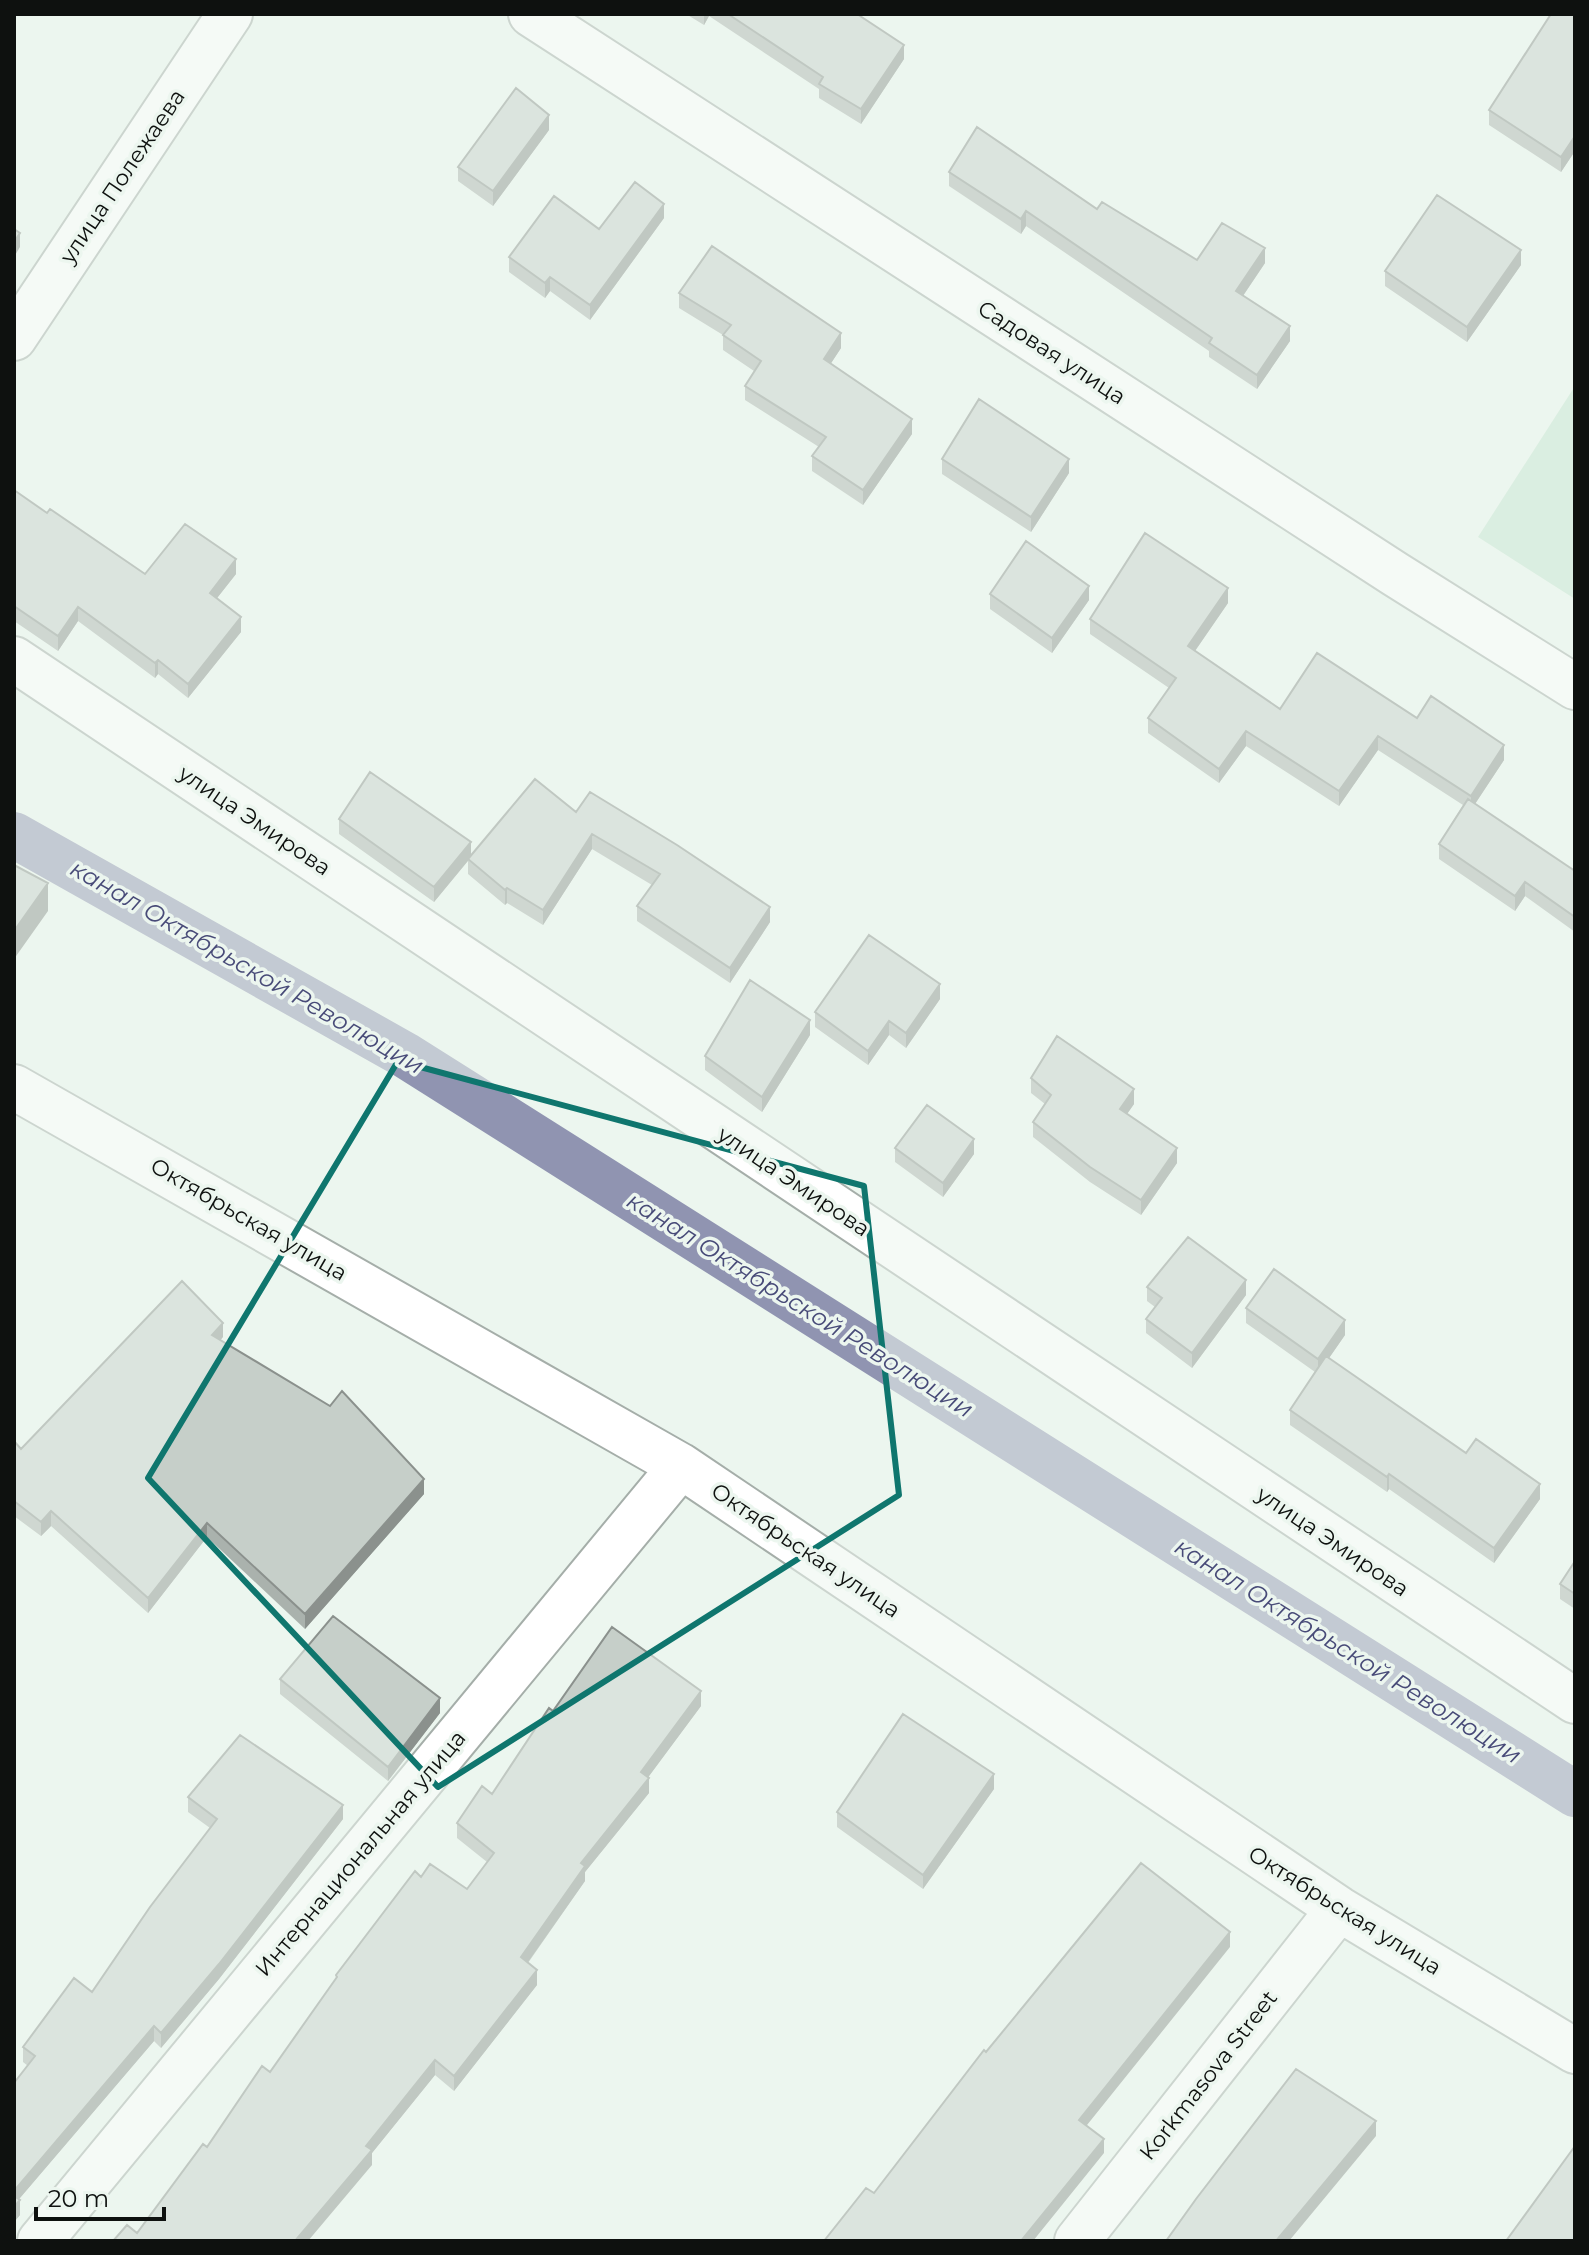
<svg xmlns="http://www.w3.org/2000/svg" width="1589" height="2255" font-family="Montserrat,sans-serif">
  <rect width="100%" height="100%" fill="#ecf6ef"/>
  <!-- green -->
  <path fill="#c4e4d0" d="M 1575,386 L 1575,599 L 1478,537 Z"/>
  <g fill="none" stroke-linecap="round" stroke-linejoin="round">
    <!-- canal -->
    <path stroke="#9094b1" stroke-width="46" d="M 14,835 L 405,1055 L 1575,1794"/>
    <!-- minor casing -->
    <g stroke="#a5aea9" stroke-width="48">
      <path id="minor" d="M 531,14 L 1395,574 L 1575,687
        M 14,338 L 230,14
        M 14,659 L 1575,1701
        M 14,1087 L 681,1466 L 1339,1909 L 1575,2051
        M 40,2241 L 681,1466
        M 1077,2241 L 1339,1909"/>
    </g>
    <!-- minor -->
    <use href="#minor" stroke="#fff" stroke-width="44"/>
  </g>
  <!-- wall -->
  <path fill="#aab2ad" d="M 686,14 L 857,14 L 904,59 L 861,124 L 819,98 L 819,89 L 709,16 L 704,25 Z
    M 1575,14 L 1575,151 L 1561,172 L 1489,125 L 1489,110 Z
    M 549,130 L 493,206 L 458,181 L 458,167 Z
    M 949,172 L 1097,209 L 1197,260 L 1265,263 L 1243,296 L 1290,341 L 1257,389 L 1209,357 L 1209,351 L 1026,226 L 1021,234 L 949,186 Z
    M 664,218 L 590,320 L 550,291 L 545,298 L 509,272 L 509,257 L 599,229 Z
    M 1521,265 L 1467,342 L 1385,286 L 1385,271 Z
    M 679,293 L 841,348 L 831,363 L 912,434 L 863,505 L 812,471 L 812,456 L 819,447 L 745,400 L 745,386 L 754,371 L 723,350 L 723,335 L 679,308 Z
    M 942,459 L 1069,473 L 1031,532 L 942,474 Z
    M 14,490 L 47,513 L 145,574 L 236,574 L 217,598 L 241,632 L 188,698 L 158,674 L 155,678 L 78,621 L 58,651 L 14,621 Z
    M 990,594 L 1089,600 L 1052,653 L 990,609 Z
    M 1228,603 L 1195,651 L 1280,709 L 1417,718 L 1504,760 L 1475,804 L 1575,871 L 1575,932 L 1525,896 L 1515,911 L 1439,859 L 1439,844 L 1463,805 L 1378,750 L 1339,806 L 1246,746 L 1219,783 L 1148,733 L 1148,718 L 1169,688 L 1090,634 L 1090,619 Z
    M 576,812 L 770,922 L 730,983 L 637,921 L 637,906 L 652,885 L 592,849 L 543,925 L 507,903 L 505,905 L 468,874 L 468,861 L 434,902 L 339,834 L 339,819 L 471,855 Z
    M 940,999 L 906,1048 L 889,1035 L 868,1065 L 815,1027 L 815,1012 Z
    M 810,1035 L 762,1112 L 705,1070 L 705,1056 Z
    M 1031,1078 L 1134,1104 L 1127,1114 L 1177,1163 L 1141,1215 L 1090,1182 L 1033,1137 L 1033,1122 L 1045,1104 L 1031,1093 Z
    M 895,1148 L 974,1154 L 943,1197 L 895,1162 Z
    M 1147,1287 L 1246,1295 L 1192,1368 L 1146,1333 L 1146,1319 L 1155,1307 L 1147,1301 Z
    M 1246,1308 L 1345,1335 L 1329,1358 L 1466,1453 L 1540,1499 L 1494,1563 L 1389,1489 L 1387,1492 L 1290,1425 L 1290,1410 L 1315,1372 L 1246,1323 Z
    M 223,1337 L 220,1340 L 424,1494 L 305,1629 L 207,1537 L 148,1613 L 51,1526 L 41,1536 L 14,1516 L 14,1441 L 21,1449 Z
    M 1575,1561 L 1575,1609 L 1560,1599 L 1560,1584 Z
    M 280,1679 L 440,1713 L 388,1781 L 280,1694 Z
    M 701,1706 L 648,1777 L 649,1793 L 585,1872 L 585,1881 L 528,1963 L 537,1985 L 454,2091 L 435,2075 L 372,2153 L 372,2165 L 137,2233 L 270,2072 L 336,1979 L 336,1975 L 421,1877 L 467,1889 L 487,1862 L 457,1838 L 457,1823 L 492,1794 L 553,1711 Z
    M 994,1789 L 923,1889 L 837,1827 L 837,1812 Z
    M 188,1797 L 343,1819 L 219,1979 L 161,2048 L 154,2041 L 19,2199 L 20,2215 L 14,2222 L 14,2083 L 28,2066 L 23,2062 L 23,2047 L 92,1992 L 210,1828 L 188,1812 Z"/>
  <!-- shaded-wall -->
  <path fill="#8b918d" d="M 704,14 L 709,14 L 709,16 L 704,25 Z
    M 904,45 L 904,59 L 861,124 L 861,109 Z
    M 549,115 L 549,130 L 493,206 L 493,191 Z
    M 1575,136 L 1575,151 L 1561,172 L 1561,157 Z
    M 664,204 L 664,218 L 590,320 L 590,305 Z
    M 1026,211 L 1026,226 L 1021,234 L 1021,219 Z
    M 20,233 L 20,247 L 14,257 L 14,242 Z
    M 1265,248 L 1265,263 L 1236,306 L 1236,291 Z
    M 1521,250 L 1521,265 L 1467,342 L 1467,327 Z
    M 550,277 L 550,291 L 545,298 L 545,283 Z
    M 1290,326 L 1290,341 L 1257,389 L 1257,375 Z
    M 841,333 L 841,348 L 824,374 L 824,359 Z
    M 912,419 L 912,434 L 863,505 L 863,490 Z
    M 1069,459 L 1069,473 L 1031,532 L 1031,517 Z
    M 236,559 L 236,574 L 210,607 L 210,593 Z
    M 1089,586 L 1089,600 L 1052,653 L 1052,638 Z
    M 1228,588 L 1228,603 L 1188,661 L 1188,646 Z
    M 78,607 L 78,621 L 58,651 L 58,636 Z
    M 241,617 L 241,632 L 188,698 L 188,684 Z
    M 158,660 L 158,674 L 155,678 L 155,663 Z
    M 1246,731 L 1246,746 L 1219,783 L 1219,769 Z
    M 1378,736 L 1378,750 L 1339,806 L 1339,791 Z
    M 1504,745 L 1504,760 L 1471,810 L 1471,796 Z
    M 592,834 L 592,849 L 543,925 L 543,910 Z
    M 471,842 L 471,857 L 434,902 L 434,887 Z
    M 1525,882 L 1525,896 L 1515,911 L 1515,896 Z
    M 48,883 L 48,911 L 14,959 L 14,931 Z
    M 507,888 L 507,903 L 505,905 L 505,890 Z
    M 770,907 L 770,922 L 730,983 L 730,968 Z
    M 940,984 L 940,999 L 906,1048 L 906,1033 Z
    M 810,1020 L 810,1035 L 762,1112 L 762,1097 Z
    M 889,1021 L 889,1035 L 868,1065 L 868,1051 Z
    M 1134,1089 L 1134,1104 L 1120,1124 L 1120,1109 Z
    M 974,1139 L 974,1154 L 943,1197 L 943,1183 Z
    M 1177,1148 L 1177,1163 L 1141,1215 L 1141,1200 Z
    M 1246,1280 L 1246,1295 L 1192,1368 L 1192,1353 Z
    M 1345,1320 L 1345,1335 L 1318,1374 L 1318,1359 Z
    M 223,1323 L 223,1337 L 212,1350 L 212,1335 Z
    M 1389,1474 L 1389,1489 L 1387,1492 L 1387,1477 Z
    M 424,1479 L 424,1494 L 305,1629 L 305,1614 Z
    M 1540,1484 L 1540,1499 L 1494,1563 L 1494,1548 Z
    M 51,1511 L 51,1526 L 41,1536 L 41,1522 Z
    M 207,1523 L 207,1537 L 148,1613 L 148,1598 Z
    M 701,1691 L 701,1706 L 641,1787 L 641,1772 Z
    M 440,1698 L 440,1713 L 388,1781 L 388,1767 Z
    M 994,1774 L 994,1789 L 923,1889 L 923,1875 Z
    M 649,1778 L 649,1793 L 585,1872 L 585,1881 L 521,1972 L 521,1957 L 581,1863 Z
    M 343,1805 L 343,1819 L 219,1979 L 161,2048 L 161,2033 Z
    M 1230,1932 L 1230,1947 L 1079,2135 L 1079,2120 Z
    M 537,1970 L 537,1985 L 454,2091 L 454,2076 Z
    M 154,2026 L 154,2041 L 14,2205 L 14,2191 Z
    M 435,2060 L 435,2075 L 372,2153 L 372,2165 L 308,2241 L 295,2241 L 366,2146 Z
    M 1376,2121 L 1376,2136 L 1289,2241 L 1276,2241 Z
    M 1104,2139 L 1104,2153 L 1033,2241 L 1021,2241 Z
    M 20,2200 L 20,2215 L 14,2222 L 14,2207 Z"/>
  <!-- building -->
  <path fill="#c6cfc9" stroke="#8b918d" stroke-width="2" d="M 728,14 L 857,14 L 904,45 L 861,109 L 819,84 L 823,77 Z
    M 1551,14 L 1575,14 L 1575,136 L 1561,157 L 1489,110 Z
    M 516,88 L 549,115 L 493,191 L 458,167 Z
    M 977,127 L 1097,209 L 1102,202 L 1197,260 L 1222,223 L 1265,248 L 1236,291 L 1290,326 L 1257,375 L 1209,343 L 1212,338 L 1026,211 L 1021,219 L 949,172 Z
    M 635,182 L 664,204 L 590,305 L 550,277 L 545,283 L 509,257 L 554,196 L 599,229 Z
    M 1437,195 L 1521,250 L 1467,327 L 1385,271 Z
    M 14,229 L 20,233 L 14,242 Z
    M 712,246 L 841,333 L 824,359 L 912,419 L 863,490 L 812,456 L 826,437 L 745,386 L 761,361 L 723,335 L 731,325 L 679,293 Z
    M 979,399 L 1069,459 L 1031,517 L 942,459 Z
    M 14,490 L 47,513 L 50,509 L 145,574 L 185,524 L 236,559 L 210,593 L 241,617 L 188,684 L 158,660 L 155,663 L 78,607 L 58,636 L 14,606 Z
    M 1145,533 L 1228,588 L 1188,646 L 1280,709 L 1317,653 L 1417,718 L 1431,696 L 1504,745 L 1471,796 L 1378,736 L 1339,791 L 1246,731 L 1219,769 L 1148,718 L 1176,678 L 1090,619 Z
    M 1026,541 L 1089,586 L 1052,638 L 990,594 Z
    M 370,772 L 471,842 L 434,887 L 339,819 Z
    M 535,779 L 576,812 L 590,792 L 677,845 L 770,907 L 730,968 L 637,906 L 660,874 L 592,834 L 543,910 L 507,888 L 505,890 L 468,859 Z
    M 1468,799 L 1575,871 L 1575,917 L 1525,882 L 1515,896 L 1439,844 Z
    M 14,865 L 48,883 L 14,931 Z
    M 869,935 L 940,984 L 906,1033 L 889,1021 L 868,1051 L 815,1012 Z
    M 750,980 L 810,1020 L 762,1097 L 705,1056 Z
    M 1057,1036 L 1134,1089 L 1120,1109 L 1177,1148 L 1141,1200 L 1090,1167 L 1033,1122 L 1051,1095 L 1031,1078 Z
    M 927,1105 L 974,1139 L 943,1183 L 895,1148 Z
    M 1188,1237 L 1246,1280 L 1192,1353 L 1146,1319 L 1162,1298 L 1147,1287 Z
    M 1274,1269 L 1345,1320 L 1318,1359 L 1246,1308 Z
    M 182,1281 L 223,1323 L 212,1335 L 330,1406 L 342,1391 L 424,1479 L 305,1614 L 207,1523 L 148,1598 L 51,1511 L 41,1522 L 14,1501 L 14,1441 L 21,1449 Z
    M 1326,1356 L 1466,1453 L 1476,1439 L 1540,1484 L 1494,1548 L 1389,1474 L 1387,1477 L 1290,1410 Z
    M 1575,1561 L 1575,1594 L 1560,1584 Z
    M 333,1616 L 440,1698 L 388,1767 L 280,1679 Z
    M 612,1627 L 701,1691 L 641,1772 L 649,1778 L 581,1863 L 585,1866 L 521,1957 L 537,1970 L 454,2076 L 435,2060 L 366,2146 L 372,2150 L 295,2241 L 113,2241 L 127,2225 L 137,2233 L 203,2144 L 207,2147 L 262,2066 L 270,2072 L 337,1977 L 336,1975 L 415,1871 L 421,1877 L 430,1864 L 467,1889 L 494,1853 L 457,1823 L 482,1786 L 492,1794 L 549,1708 L 553,1711 Z
    M 903,1714 L 994,1774 L 923,1875 L 837,1812 Z
    M 240,1735 L 343,1805 L 219,1964 L 161,2033 L 154,2026 L 14,2191 L 14,2083 L 35,2056 L 23,2047 L 74,1978 L 92,1992 L 150,1907 L 217,1819 L 188,1797 Z
    M 1141,1863 L 1230,1932 L 1079,2120 L 1104,2139 L 1021,2241 L 824,2241 L 866,2188 L 874,2193 L 984,2050 L 986,2052 Z
    M 1296,2069 L 1376,2121 L 1276,2241 L 1166,2241 L 1196,2199 Z
    M 1575,2146 L 1575,2241 L 1506,2241 Z
    M 14,2196 L 20,2200 L 14,2207 Z"/>
  <!-- marked area -->
  <path d="M0 0H1589V2255H0ZM 398,1061 L 864,1186 L 899,1495 L 438,1787 L 148,1478 Z" fill="#ecf6ef" fill-opacity=".55" fill-rule="evenodd"/>
  <path fill="none" stroke="#0f766e" stroke-width="6" stroke-linejoin="round" d="M 398,1061 L 864,1186 L 899,1495 L 438,1787 L 148,1478 Z"/>
  <g text-anchor="middle" stroke-width="7" stroke-linejoin="round" paint-order="stroke">
    <!-- street labels -->
    <g font-size="22" fill="#0e110f" stroke="#ecf6ef">
      <text transform="translate(122 176) rotate(-56)" y="8">улица Полежаева</text>
      <text transform="translate(1052 352) rotate(33)" y="8">Садовая улица</text>
      <text transform="translate(255 820) rotate(34)" y="8">улица Эмирова</text>
      <text transform="translate(794 1181) rotate(34)" y="8">улица Эмирова</text>
      <text transform="translate(249 1219) rotate(30)" y="8">Октябрьская улица</text>
      <text transform="translate(1333 1541) rotate(34)" y="8">улица Эмирова</text>
      <text transform="translate(806 1550) rotate(34)" y="8">Октябрьская улица</text>
      <text transform="translate(360 1853) rotate(-50)" y="8">Интернациональная улица</text>
      <text transform="translate(1345 1910) rotate(32)" y="8">Октябрьская улица</text>
      <text transform="translate(1208 2075) rotate(-52)" y="8">Korkmasova Street</text>
    </g>
    <!-- water labels -->
    <g font-size="24" font-style="italic" fill="#484b78" stroke="#ecf6ef">
      <text transform="translate(247 967) rotate(30)" y="8">канал Октябрьской Революции</text>
      <text transform="translate(800 1305) rotate(32)" y="8">канал Октябрьской Революции</text>
      <text transform="translate(1348 1651) rotate(32)" y="8">канал Октябрьской Революции</text>
    </g>
  </g>
  <!-- border -->
  <rect width="1589" height="2255" fill="none" stroke="#0e110f" stroke-width="32"/>
  <!-- scale -->
  <path d="M36 2207v12h128v-12" fill="none" stroke="#0e110f" stroke-width="4"/>
  <text x="48" y="2207" font-size="24" fill="#0e110f" stroke="#ecf6ef" stroke-width="6" paint-order="stroke">20 m</text>
</svg>
